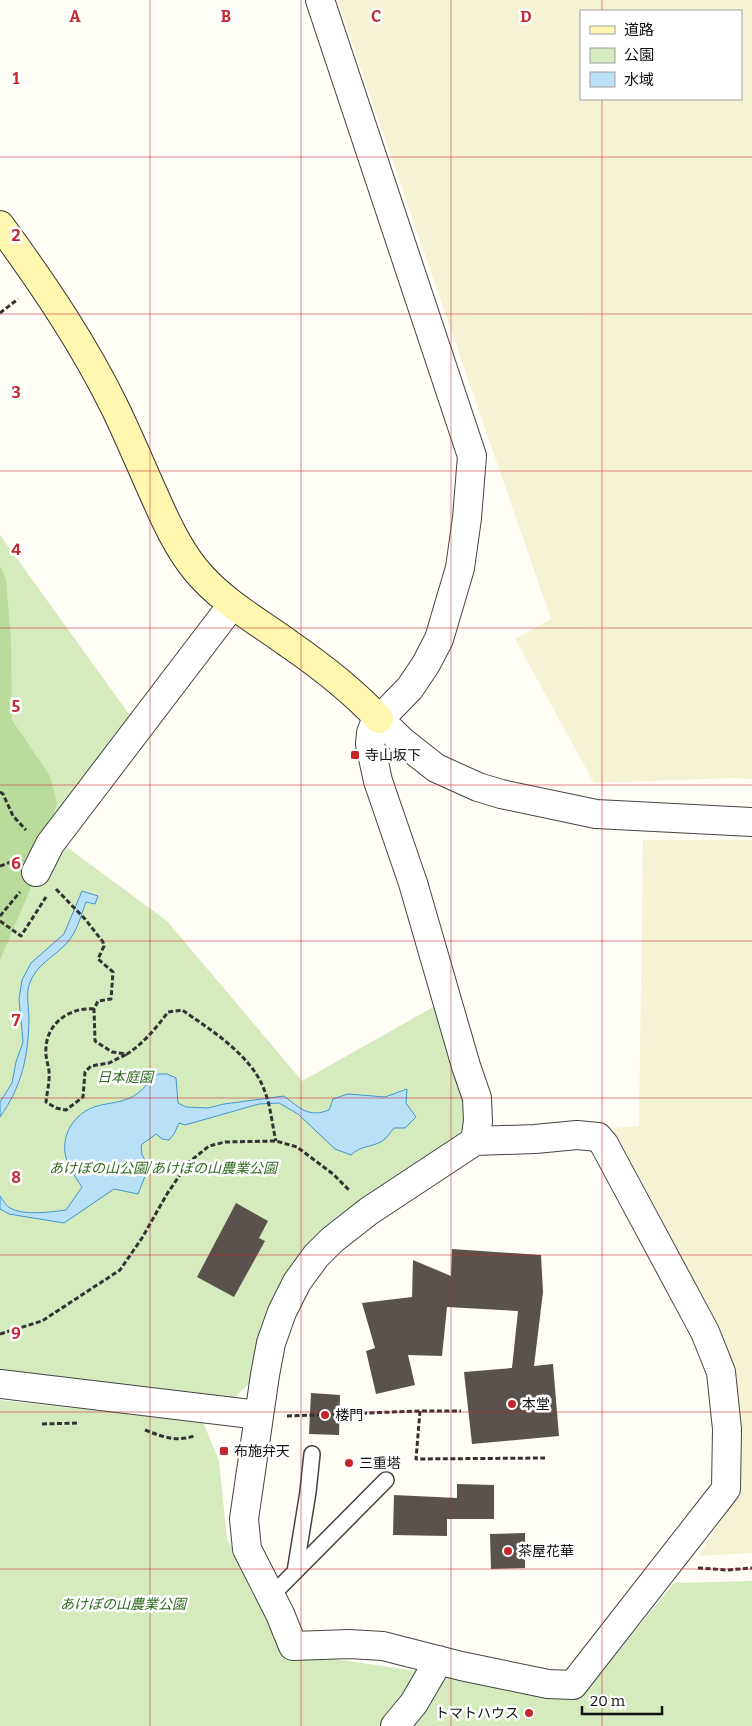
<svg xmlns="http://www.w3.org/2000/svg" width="752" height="1726" font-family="Bitter,'Noto Sans JP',serif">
  <rect width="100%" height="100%" fill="#fffdf5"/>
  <!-- farmland -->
  <path fill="#f6f3d4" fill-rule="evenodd" d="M 337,0 L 752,0 L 752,779 L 735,778 L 594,783 L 515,639 L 551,619 ZM 581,11 L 741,11 L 741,99 L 581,99 Z
    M 643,840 L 752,840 L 752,1553 L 699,1556 L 742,1486 L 733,1366 L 721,1331 L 633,1165 L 612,1128 L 639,1126 Z"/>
  <!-- green -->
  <path fill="#d5ebbd" d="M 0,535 L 147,739 L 64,845 L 167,921 L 302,1081 L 437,1005 L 464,1098 L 466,1120 L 457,1140 L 337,1220 L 311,1242 L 288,1272 L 268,1307 L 255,1379 L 231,1400 L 0,1372 Z
    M 0,1400 L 203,1422 L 219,1461 L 227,1539 L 289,1652 L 582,1696 L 674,1583 L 752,1581 L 752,1726 L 0,1726 Z"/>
  <!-- forest -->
  <path fill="#b9dc9c" d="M 0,566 L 6,579 L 11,640 L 12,720 L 50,776 L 57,803 L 30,890 L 0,960 Z"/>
  <!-- water -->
  <path fill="#b9e0f7" stroke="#3f96cf" d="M 82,891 L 98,896 L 95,904 L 86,902 C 81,915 77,932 67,943 C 53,958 36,964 29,985 C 26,995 29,1009 29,1020 C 28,1057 22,1086 0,1117 L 0,1102 L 12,1083 L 16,1062 L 23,1042 L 19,999 L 22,980 L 31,963 L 64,934 Z
    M 158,1074 L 167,1074 L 176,1078 L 178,1103 L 186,1107 L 208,1108 L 224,1104 L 284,1096 C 300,1108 308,1118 329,1110 L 333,1099 L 348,1094 L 385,1097 L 407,1089 L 406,1103 L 416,1117 L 405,1128 L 394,1128 C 391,1131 389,1135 386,1138 C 376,1148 362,1144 351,1155 L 335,1149 L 298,1114 L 279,1103 L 259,1104 L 185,1125 L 179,1123 L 174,1134 L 169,1140 L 162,1139 L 156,1134 L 141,1145 L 142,1155 L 149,1166 L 138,1194 L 114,1189 L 64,1223 L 9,1214 L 0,1209 L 0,1196 C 3,1200 6,1206 10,1208 C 23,1216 51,1212 66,1210 L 82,1187 C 78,1181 73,1174 70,1168 C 58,1145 67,1121 89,1109 C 101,1103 117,1104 130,1098 C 143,1092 147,1082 158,1074 Z"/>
  <!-- building -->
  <path fill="#5a524d" d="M 236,1203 L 268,1221 L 259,1238 L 265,1241 L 234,1297 L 197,1277 Z
    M 452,1249 L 541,1255 L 543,1292 L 534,1366 L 553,1364 L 559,1436 L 472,1444 L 464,1372 L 512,1368 L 518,1311 L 447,1307 L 442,1356 L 408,1355 L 415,1385 L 376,1394 L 366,1351 L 375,1348 L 362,1303 L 412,1297 L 413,1260 L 451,1276 Z
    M 311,1393 L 340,1395 L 339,1435 L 309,1434 Z
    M 457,1484 L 494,1485 L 494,1519 L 447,1519 L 447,1536 L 393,1535 L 394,1495 L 457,1498 Z
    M 525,1533 L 525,1568 L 491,1569 L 490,1534 Z"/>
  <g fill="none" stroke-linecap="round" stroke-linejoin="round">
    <!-- lane casing -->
    <g stroke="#444" stroke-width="18">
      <path id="lane" d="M 295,1572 L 308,1492 L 312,1454
        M 271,1596 L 386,1480"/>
    </g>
    <!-- street casing -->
    <g stroke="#444" stroke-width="30">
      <path id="street" d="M 320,0 L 472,456 L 467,518 L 460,568 L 439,639 L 426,664 L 410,688 L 374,725 L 371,733 L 370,744 L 378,781 L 413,883 L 466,1066 L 477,1098 L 478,1121 L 475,1141 L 369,1211 L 332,1240 L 316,1256 L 297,1282 L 282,1312 L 271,1343 L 265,1375 L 244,1519 L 247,1549 L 280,1614 L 293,1646 L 349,1644 L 383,1646 L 461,1666 L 548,1684 L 573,1685 L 726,1489 L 727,1429 L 721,1372 L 705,1332 L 604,1144 L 598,1137 L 577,1135 L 535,1139 L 475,1141
        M 379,719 L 403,742 L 436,768 L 478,787 L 501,794 L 596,814 L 752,822
        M 36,872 L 50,844 L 232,605
        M 0,1384 L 259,1415
        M 395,1726 L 414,1703 L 439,1660"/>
    </g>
    <!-- secondary casing -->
    <g stroke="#333" stroke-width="30">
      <path id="secondary" d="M 0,225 C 43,284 84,344 116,410 C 127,433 137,456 147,479 C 161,510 174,543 195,569 C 221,601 256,620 289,644 C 321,666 352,690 379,719"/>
    </g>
    <!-- path -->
    <path stroke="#333" stroke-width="3" stroke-dasharray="5 2.5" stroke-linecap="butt" d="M 0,313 L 18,299
      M 0,792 L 3,794 L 13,816 L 26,830
      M 0,866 L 11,862
      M 56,889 L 85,919 L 103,942 L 104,946 L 98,959 L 113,972 L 111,999 L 98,1001 L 94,1009 L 95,1041 L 112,1052 L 127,1054 C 144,1043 156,1028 168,1012 L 182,1010 C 211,1030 253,1056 265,1092 C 271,1107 272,1125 276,1141
      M 0,916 L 20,892
      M 0,921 L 21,936 L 46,897
      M 94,1009 C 70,1007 47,1023 46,1048 C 45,1057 48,1063 49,1071 C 50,1081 47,1092 46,1102 L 56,1108 L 66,1110 L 83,1097 L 85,1072 L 91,1066 L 109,1063 L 127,1054
      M 0,1334 L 42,1321 L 120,1270 L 142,1238 L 167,1194 L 188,1163 L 209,1146 L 225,1142 L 276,1141 L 297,1147 L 333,1174 L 350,1191
      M 420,1411 L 416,1459 L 545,1458
      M 287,1416 L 420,1411 L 461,1411
      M 42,1424 L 78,1423
      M 145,1430 C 163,1437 176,1442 194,1436
      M 698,1568 L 727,1570 L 752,1568"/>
    <!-- lane -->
    <use href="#lane" stroke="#fff" stroke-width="15"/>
    <!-- street -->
    <use href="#street" stroke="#fff" stroke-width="28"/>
    <!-- secondary -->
    <use href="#secondary" stroke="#fff6b0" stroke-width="28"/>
  </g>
  <!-- grid -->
  <path fill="none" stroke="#c4262e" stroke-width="1" stroke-opacity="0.55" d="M 150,0 L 150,1726M 301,0 L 301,1726M 451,0 L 451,1726M 602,0 L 602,11M 602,99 L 602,1726M 0,157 L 752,157M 0,314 L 752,314M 0,471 L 752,471M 0,628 L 752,628M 0,785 L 752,785M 0,941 L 752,941M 0,1098 L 752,1098M 0,1255 L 752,1255M 0,1412 L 752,1412M 0,1569 L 752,1569"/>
  <!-- markers -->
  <g fill="#c4262e" stroke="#fff" stroke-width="2">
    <rect x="350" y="750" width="10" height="10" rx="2.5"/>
    <circle cx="512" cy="1404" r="5"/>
    <circle cx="325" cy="1415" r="5"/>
    <rect x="219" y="1446" width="10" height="10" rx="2.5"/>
    <circle cx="349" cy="1463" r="5"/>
    <circle cx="508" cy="1551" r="5"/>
    <circle cx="529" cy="1713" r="5"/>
  </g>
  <g text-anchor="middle" stroke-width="5" stroke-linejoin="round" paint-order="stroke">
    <!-- poi labels -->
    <g font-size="14" fill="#111" stroke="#fff" text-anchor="start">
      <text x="365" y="760">寺山坂下</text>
      <text x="522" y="1409">本堂</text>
      <text x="335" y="1420">楼門</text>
      <text x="234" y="1456">布施弁天</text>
      <text x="359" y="1468">三重塔</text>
      <text x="518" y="1556">茶屋花華</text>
      <text x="519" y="1718" text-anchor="end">トマトハウス</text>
    </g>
    <!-- park labels -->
    <g font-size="14" font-style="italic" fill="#2f6b1f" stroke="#fff">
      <text x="125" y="1082">日本庭園</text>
      <text x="163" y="1173">あけぼの山公園/あけぼの山農業公園</text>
      <text x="123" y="1609">あけぼの山農業公園</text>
    </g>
  </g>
  <g font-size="16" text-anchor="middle" font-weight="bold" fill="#c4262e" stroke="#fff" stroke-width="5" stroke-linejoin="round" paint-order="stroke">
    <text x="75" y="22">A</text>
    <text x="226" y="22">B</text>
    <text x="376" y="22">C</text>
    <text x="526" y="22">D</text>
    <text x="16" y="84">1</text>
    <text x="16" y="241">2</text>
    <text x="16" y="398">3</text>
    <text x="16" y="555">4</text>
    <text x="16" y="712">5</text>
    <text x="16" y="869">6</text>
    <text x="16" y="1026">7</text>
    <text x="16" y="1183">8</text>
    <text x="16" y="1339">9</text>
  </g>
  <!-- legend -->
  <rect x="580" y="10" width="162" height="90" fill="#ffffff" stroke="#a0a0a0"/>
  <rect x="590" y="26" width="25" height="8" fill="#fff6b0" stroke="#a0a0a0"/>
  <text x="624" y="35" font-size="15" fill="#111111">道路</text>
  <rect x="590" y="48" width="25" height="15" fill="#d5ebbd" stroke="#a0a0a0"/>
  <text x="624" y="60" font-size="15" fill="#111111">公園</text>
  <rect x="590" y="72" width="25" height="15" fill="#b9e0f7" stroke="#a0a0a0"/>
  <text x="624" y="85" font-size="15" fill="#111111">水域</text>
  <!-- scale -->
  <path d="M582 1706v8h80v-8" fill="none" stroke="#111111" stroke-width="2.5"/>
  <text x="590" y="1706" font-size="15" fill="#111111" stroke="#ffffff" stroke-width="4" paint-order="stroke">20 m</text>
</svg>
